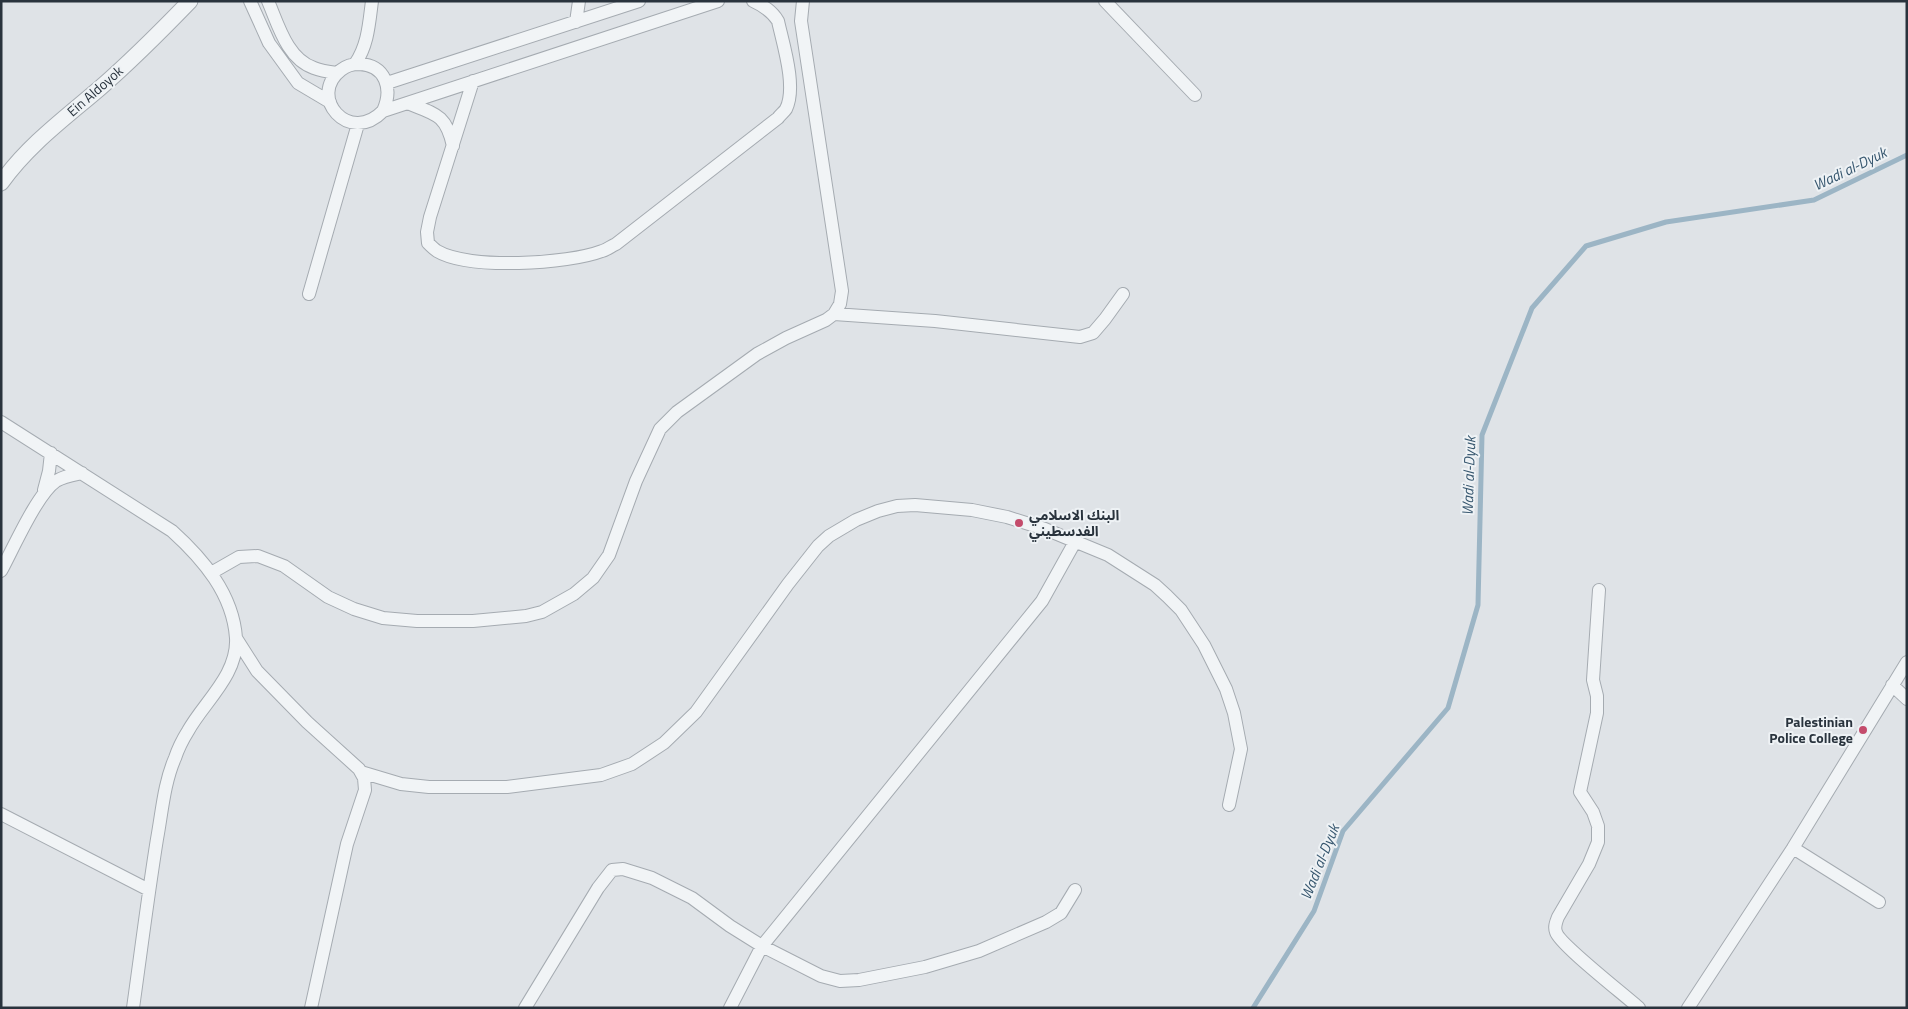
<svg xmlns="http://www.w3.org/2000/svg" width="1908" height="1009" font-family="'Titillium Web','Noto Sans Arabic',sans-serif">
  <rect width="100%" height="100%" fill="#dfe3e7"/>
  <g fill="none" stroke-linecap="round" stroke-linejoin="round">
    <!-- stream -->
    <path stroke="#9cb5c5" stroke-width="5" d="M 1253,1008 L 1314,911 L 1343,831 L 1448,708 L 1478,605 L 1482,435 L 1532,308 L 1586,246 L 1666,222 L 1814,200 L 1907,155"/>
    <!-- minor casing -->
    <g stroke="#a5abb1" stroke-width="14">
      <path id="minor" d="M 250,1 L 269,43 L 298,83 L 330,102
        M 268,1 C 278,24 287,59 314,68 C 321,71 329,72 337,73
        M 1105,1 L 1195,95
        M 576,22 L 579,1
        M 355,64 C 368,45 369,24 372,1
        M 473,81 L 430,217 L 427,232 L 428,243 C 431,246 434,249 437,251 C 469,270 568,264 602,251 C 607,250 611,246 616,244 L 778,118 C 780,115 784,112 786,109 C 797,87 783,44 778,21 C 772,11 764,6 753,1
        M 387,83 L 639,1
        M 407,103 C 435,114 446,114 453,146
        M 383,111 C 393,89 386,65 359,64 C 352,64 346,66 341,70 C 307,96 349,146 383,111 L 718,1
        M 309,294 L 358,124
        M 834,314 L 935,321 L 1080,337 L 1093,333 L 1105,319 L 1123,294
        M 1,422 L 172,531 C 203,559 233,594 236,638 C 238,675 204,702 188,731 C 183,739 178,749 175,758 C 164,783 162,812 157,839 C 148,895 141,951 133,1008
        M 44,490 L 49,471 L 51,453
        M 1,571 C 13,549 37,494 56,481 C 64,476 72,475 82,473
        M 211,573 L 239,557 L 258,556 L 284,566 L 328,597 L 354,609 L 383,618 L 417,621 L 473,621 L 526,616 L 542,612 L 574,594 L 593,578 L 609,555 L 636,481 L 660,429 L 677,412 L 757,354 L 786,338 L 826,320 L 834,314 L 840,304 L 842,291 L 801,21 L 803,1
        M 1599,590 L 1593,680 L 1597,696 L 1597,713 L 1580,792 L 1593,812 L 1598,826 L 1598,842 L 1589,864 L 1558,917 C 1556,922 1554,927 1556,932 C 1559,944 1626,996 1639,1008
        M 236,638 L 257,671 L 307,722 L 359,769 L 364,778 L 365,790 L 347,844 L 311,1008
        M 1892,685 L 1907,699
        M 361,772 L 401,784 L 429,787 L 507,787 L 601,775 L 632,764 L 664,743 L 696,712 L 788,584 L 818,546 L 829,536 L 856,520 L 878,511 L 897,506 L 915,505 L 972,510 L 1007,517 L 1045,529 L 1108,555 L 1155,585 L 1167,596 L 1181,610 L 1204,645 L 1226,689 L 1234,713 L 1241,749 L 1229,805
        M 1,814 L 149,890
        M 1793,848 L 1907,662
        M 525,1008 L 598,888 L 612,870 L 623,869 L 652,878 L 692,898 L 730,926 L 762,946 L 821,976 L 840,981 L 859,980 L 925,967 L 979,951 L 1046,922 L 1061,913 L 1075,890
        M 730,1008 L 762,946 L 1042,601 L 1076,540
        M 1688,1008 L 1793,848 L 1879,902"/>
    </g>
    <!-- tertiary casing -->
    <g stroke="#a5abb1" stroke-width="17">
      <path id="tertiary" d="M 1,183 C 28,145 65,118 100,88 C 131,61 161,31 190,1"/>
    </g>
    <!-- minor -->
    <use href="#minor" stroke="#f1f4f6" stroke-width="12"/>
    <!-- tertiary -->
    <use href="#tertiary" stroke="#f1f4f6" stroke-width="15"/>
  </g>
  <!-- markers -->
  <g fill="#c44c6c" stroke="#eef2f5" stroke-width="2">
    <circle cx="1019" cy="523" r="5"/>
    <circle cx="1863" cy="730" r="5"/>
  </g>
  <g text-anchor="middle" stroke-width="4" stroke-linejoin="round" paint-order="stroke">
    <!-- street labels -->
    <g font-size="14" fill="#29333d" stroke="#eef2f5">
      <text transform="translate(95 91) rotate(-41)" y="5">Ein Aldoyok</text>
    </g>
    <!-- poi labels -->
    <g font-size="14" font-weight="bold" fill="#29333d" stroke="#eef2f5" text-anchor="start">
      <text x="1029" y="520">البنك الاسلامي<tspan x="1029" dy="16">الفدسطيني</tspan></text>
      <text x="1853" y="727" text-anchor="end">Palestinian<tspan x="1853" dy="16">Police College</tspan></text>
    </g>
    <!-- water labels -->
    <g font-size="15" font-style="italic" fill="#36566e" stroke="#eef2f5">
      <text transform="translate(1850 169) rotate(-26)" y="5">Wadi al-Dyuk</text>
      <text transform="translate(1469 476) rotate(-88)" y="5">Wadi al-Dyuk</text>
      <text transform="translate(1320 862) rotate(-68)" y="5">Wadi al-Dyuk</text>
    </g>
  </g>
  <!-- border -->
  <rect width="1908" height="1009" fill="none" stroke="#29333d" stroke-width="5"/>
</svg>
